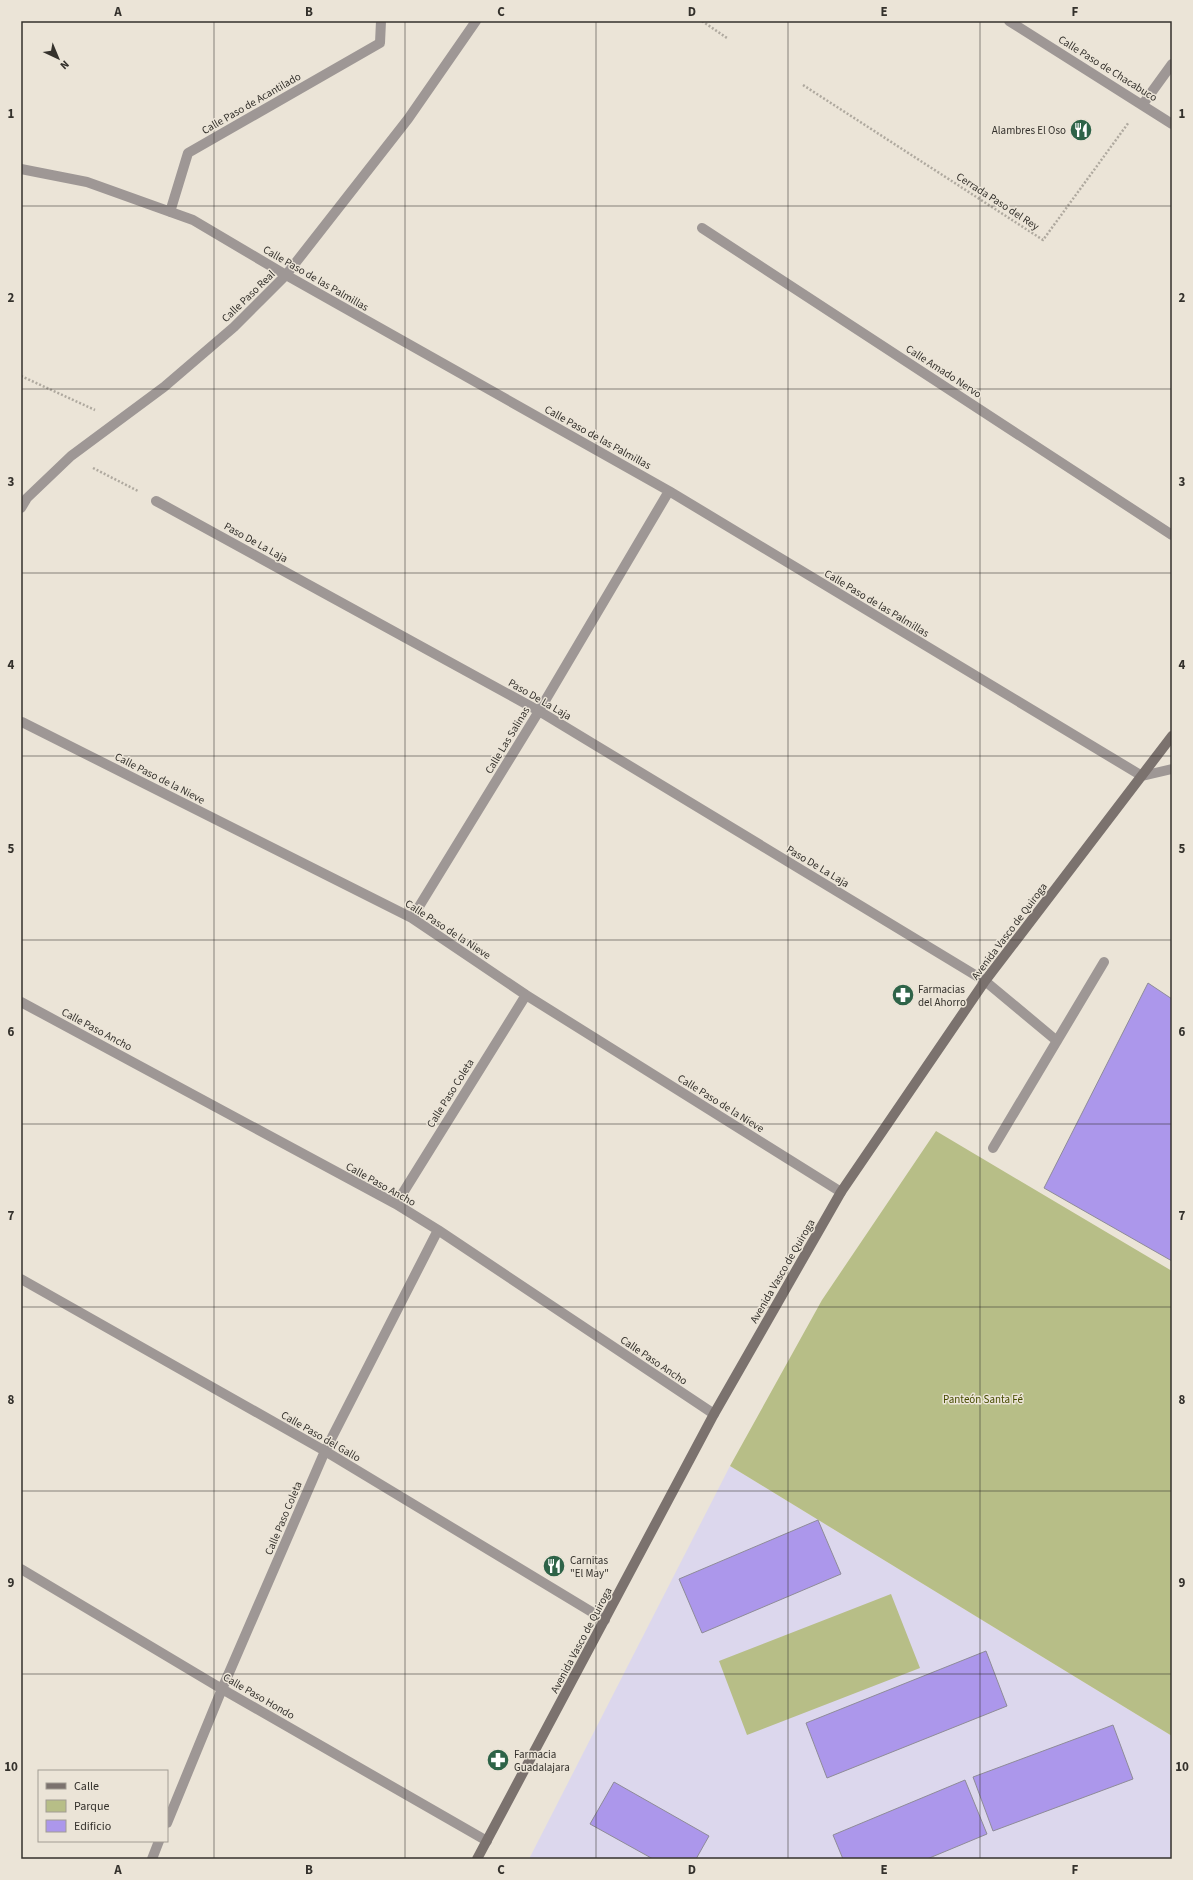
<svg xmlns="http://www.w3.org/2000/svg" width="1193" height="1880" font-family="'Source Sans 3',sans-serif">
  <rect width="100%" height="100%" fill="#ebe4d7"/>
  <!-- education -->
  <path fill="#dcd7ed" d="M 730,1466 L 1172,1736 L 1172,1859 L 529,1859 Z"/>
  <!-- green -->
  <path fill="#b7be87" d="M 936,1131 L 1172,1271 L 1172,1736 L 730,1466 L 822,1300 Z
    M 891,1594 L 920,1668 L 747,1735 L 719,1661 Z"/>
  <!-- building -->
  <path fill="#ac97eb" stroke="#8e8b98" d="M 1148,983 L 1172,999 L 1172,1261 L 1044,1188 Z
    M 818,1520 L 841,1574 L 702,1633 L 679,1579 Z
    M 986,1651 L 1007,1706 L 827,1778 L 806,1723 Z
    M 1113,1725 L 1133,1779 L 993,1831 L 973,1777 Z
    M 965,1780 L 987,1834 L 927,1859 L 843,1859 L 833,1835 Z
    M 614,1782 L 709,1836 L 696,1859 L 653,1859 L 590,1824 Z"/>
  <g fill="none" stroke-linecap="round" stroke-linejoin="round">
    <!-- path -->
    <path stroke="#afa99f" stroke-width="2.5" stroke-dasharray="2 2" stroke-linecap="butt" d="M 702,21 L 727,38
      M 803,85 L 1043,240 L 1129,122
      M 21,376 L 95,410
      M 93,468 L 138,491"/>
    <!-- lane -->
    <path stroke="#9e9795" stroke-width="10" d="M 985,981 L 1057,1041
      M 993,1148 L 1104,962"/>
    <!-- street -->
    <path stroke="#9e9795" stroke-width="10" d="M 1009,21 L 1172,124
      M 1143,104 L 1172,64
      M 21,169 L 87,182 L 193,220 L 286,275 L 669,491 L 1142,776 L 1172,769
      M 170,212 L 188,153 L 380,43 L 381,21
      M 702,228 L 1172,535
      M 156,501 L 539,711 L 985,981
      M 21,508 L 27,498 L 71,456 L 164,387 L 234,327 L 286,275 L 408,119 L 476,21
      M 22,722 L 412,918 L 526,995 L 841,1192
      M 412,918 L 539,711 L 669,491
      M 21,1002 L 396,1204 L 438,1230 L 714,1414
      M 396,1204 L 526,995
      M 21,1279 L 325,1451 L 605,1620
      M 21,1569 L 222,1689 L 487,1841
      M 167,1823 L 222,1689 L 325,1451 L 438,1230
      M 152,1859 L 159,1841"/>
    <!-- secondary -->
    <path stroke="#7b726e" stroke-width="10" d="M 477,1859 L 714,1414 L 841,1192 L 985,981 L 1172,736"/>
  </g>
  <!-- grid -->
  <path fill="none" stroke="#34312c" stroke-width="1" stroke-opacity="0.55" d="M 214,21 L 214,1859M 405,21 L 405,1859M 596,21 L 596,1859M 788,21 L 788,1859M 980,21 L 980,1859M 21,206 L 1172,206M 21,389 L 1172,389M 21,573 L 1172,573M 21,756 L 1172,756M 21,940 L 1172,940M 21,1124 L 1172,1124M 21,1307 L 1172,1307M 21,1491 L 1172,1491M 21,1674 L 1172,1674"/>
  <!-- icons -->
  <defs>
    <g id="restaurant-disc" transform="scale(1.15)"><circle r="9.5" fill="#2e6348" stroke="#ebe4d7"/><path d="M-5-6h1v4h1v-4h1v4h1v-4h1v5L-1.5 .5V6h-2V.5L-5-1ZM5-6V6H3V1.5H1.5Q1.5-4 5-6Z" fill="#fff"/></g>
    <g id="pharmacy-disc" transform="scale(1.15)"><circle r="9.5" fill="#2e6348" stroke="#ebe4d7"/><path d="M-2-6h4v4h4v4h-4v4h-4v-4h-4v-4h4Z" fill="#fff"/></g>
  </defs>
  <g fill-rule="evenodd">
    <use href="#restaurant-disc" x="1081" y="130"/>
    <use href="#pharmacy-disc" x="903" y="995"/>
    <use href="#restaurant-disc" x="554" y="1566"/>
    <use href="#pharmacy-disc" x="498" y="1760"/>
  </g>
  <g text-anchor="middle" stroke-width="3" stroke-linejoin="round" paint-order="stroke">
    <!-- street labels -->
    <g font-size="11" fill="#34312c" stroke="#ebe4d7">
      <text transform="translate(1108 68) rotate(32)" y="4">Calle Paso de Chacabuco</text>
      <text transform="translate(251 103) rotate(-30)" y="4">Calle Paso de Acantilado</text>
      <text transform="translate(998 201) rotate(33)" y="4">Cerrada Paso del Rey</text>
      <text transform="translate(316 278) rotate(30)" y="4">Calle Paso de las Palmillas</text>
      <text transform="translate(248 296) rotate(-44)" y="4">Calle Paso Real</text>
      <text transform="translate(944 371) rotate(33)" y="4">Calle Amado Nervo</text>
      <text transform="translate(598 437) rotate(29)" y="4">Calle Paso de las Palmillas</text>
      <text transform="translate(256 542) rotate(29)" y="4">Paso De La Laja</text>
      <text transform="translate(877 603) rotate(31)" y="4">Calle Paso de las Palmillas</text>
      <text transform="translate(540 699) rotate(30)" y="4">Paso De La Laja</text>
      <text transform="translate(507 740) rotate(-59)" y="4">Calle Las Salinas</text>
      <text transform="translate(160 778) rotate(27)" y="4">Calle Paso de la Nieve</text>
      <text transform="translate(818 866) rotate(31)" y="4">Paso De La Laja</text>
      <text transform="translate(448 929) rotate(33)" y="4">Calle Paso de la Nieve</text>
      <text transform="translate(1009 931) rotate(-53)" y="4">Avenida Vasco de Quiroga</text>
      <text transform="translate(97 1029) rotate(28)" y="4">Calle Paso Ancho</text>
      <text transform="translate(450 1093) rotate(-58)" y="4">Calle Paso Coleta</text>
      <text transform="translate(721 1103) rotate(32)" y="4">Calle Paso de la Nieve</text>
      <text transform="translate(381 1184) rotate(29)" y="4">Calle Paso Ancho</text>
      <text transform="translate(782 1271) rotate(-60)" y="4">Avenida Vasco de Quiroga</text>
      <text transform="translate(654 1360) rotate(34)" y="4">Calle Paso Ancho</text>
      <text transform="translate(321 1436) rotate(30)" y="4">Calle Paso del Gallo</text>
      <text transform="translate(283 1518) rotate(-67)" y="4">Calle Paso Coleta</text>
      <text transform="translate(581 1640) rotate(-62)" y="4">Avenida Vasco de Quiroga</text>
      <text transform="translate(259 1696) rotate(30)" y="4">Calle Paso Hondo</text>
    </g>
    <!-- poi labels -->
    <g font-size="11" fill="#34312c" stroke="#ebe4d7" text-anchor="start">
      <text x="1066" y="134" text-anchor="end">Alambres El Oso</text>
      <text x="918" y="993">Farmacias<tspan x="918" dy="13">del Ahorro</tspan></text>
      <text x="570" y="1564">Carnitas<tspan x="570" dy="13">"El May"</tspan></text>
      <text x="514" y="1758">Farmacia<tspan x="514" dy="13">Guadalajara</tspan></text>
    </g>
    <!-- park labels -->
    <g font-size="11" fill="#464b00" stroke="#ebe4d7">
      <text x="983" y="1403">Panteón Santa Fé</text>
    </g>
  </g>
  <!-- border -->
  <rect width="1193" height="1880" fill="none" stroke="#ebe4d7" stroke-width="44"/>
  <!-- legend -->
  <rect x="38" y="1770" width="130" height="72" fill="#ebe4d7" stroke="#a29c93"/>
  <rect x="46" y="1783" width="20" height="6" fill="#7b726e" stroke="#a29c93"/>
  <text x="74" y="1790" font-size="12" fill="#34312c">Calle</text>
  <rect x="46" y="1800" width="20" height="12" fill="#b7be87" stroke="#a29c93"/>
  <text x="74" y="1810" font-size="12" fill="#34312c">Parque</text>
  <rect x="46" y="1820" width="20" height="12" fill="#ac97eb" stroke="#a29c93"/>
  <text x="74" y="1830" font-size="12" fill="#34312c">Edificio</text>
  <!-- north arrow -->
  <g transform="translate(58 58) rotate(136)" stroke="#ebe4d7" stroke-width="3" paint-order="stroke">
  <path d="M0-3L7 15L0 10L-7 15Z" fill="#34312c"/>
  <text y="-6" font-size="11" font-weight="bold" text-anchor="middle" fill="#34312c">N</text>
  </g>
  <rect x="22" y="22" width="1149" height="1836" fill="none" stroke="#34312c" stroke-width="1.5"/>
  <g font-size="13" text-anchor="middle" font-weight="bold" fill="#34312c">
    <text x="118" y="16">A</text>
    <text x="309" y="16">B</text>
    <text x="501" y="16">C</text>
    <text x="692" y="16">D</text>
    <text x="884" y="16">E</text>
    <text x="1075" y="16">F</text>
    <text x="11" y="118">1</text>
    <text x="1182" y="118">1</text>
    <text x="11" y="302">2</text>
    <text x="1182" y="302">2</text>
    <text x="11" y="486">3</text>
    <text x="1182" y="486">3</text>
    <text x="11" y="669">4</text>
    <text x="1182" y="669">4</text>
    <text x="11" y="853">5</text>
    <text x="1182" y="853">5</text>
    <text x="11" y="1036">6</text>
    <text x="1182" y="1036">6</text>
    <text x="11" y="1220">7</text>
    <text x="1182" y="1220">7</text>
    <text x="11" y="1404">8</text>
    <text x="1182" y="1404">8</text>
    <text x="11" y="1587">9</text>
    <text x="1182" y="1587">9</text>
    <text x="11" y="1771">10</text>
    <text x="1182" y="1771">10</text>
    <text x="118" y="1874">A</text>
    <text x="309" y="1874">B</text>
    <text x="501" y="1874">C</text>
    <text x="692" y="1874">D</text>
    <text x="884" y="1874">E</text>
    <text x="1075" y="1874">F</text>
  </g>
</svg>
